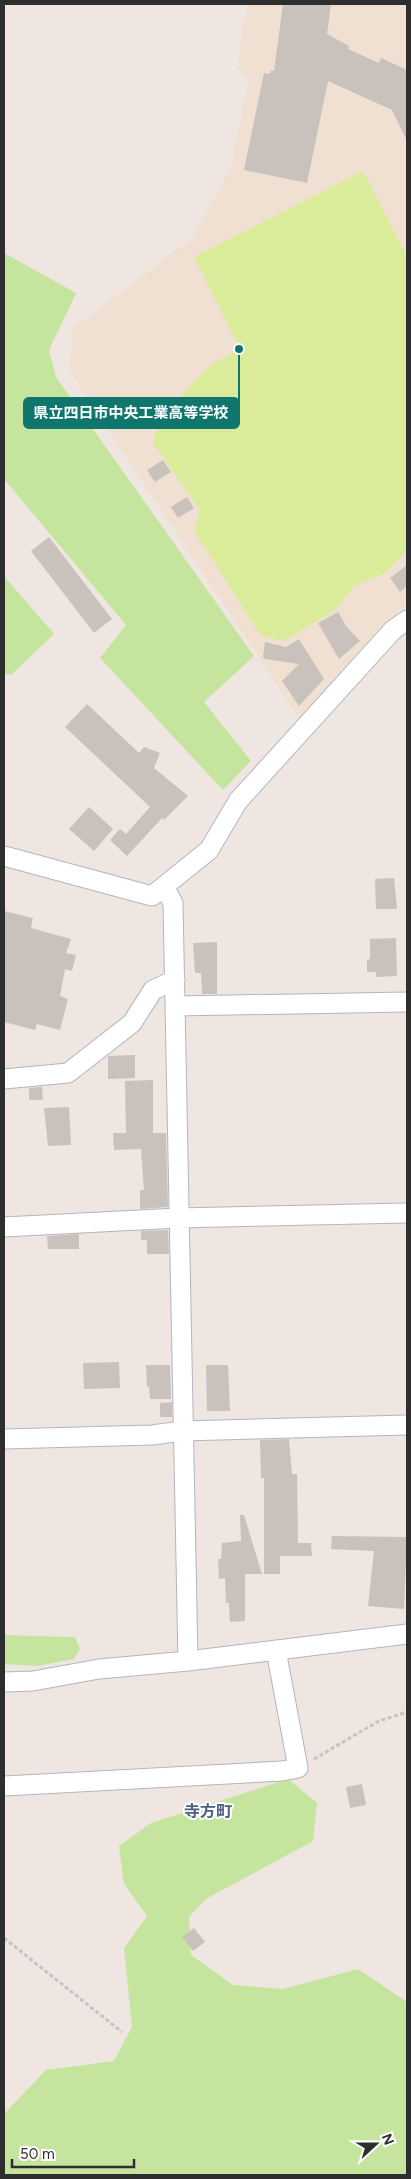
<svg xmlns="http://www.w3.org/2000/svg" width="411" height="2179" font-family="Figtree,'Noto Sans JP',sans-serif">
  <rect width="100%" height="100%" fill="#efe6e1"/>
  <!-- education -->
  <path fill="#f0e0d1" d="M 249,4 L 407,4 L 407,602 L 300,720 L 69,370 L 73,328 L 192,238 L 231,167 L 249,78 L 237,68 L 244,20 Z"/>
  <!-- green -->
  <path fill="#c5e59e" d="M 4,253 L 76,293 L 49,350 L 56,377 L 254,656 L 204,702 L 251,761 L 223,790 L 100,658 L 126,625 L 4,479 Z
    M 4,576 L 54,634 L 11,675 L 4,673 Z
    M 4,1635 L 75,1637 L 80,1649 L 74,1659 L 37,1666 L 4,1664 Z
    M 288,1779 L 317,1803 L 313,1841 L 206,1899 L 189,1917 L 191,1955 L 233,1985 L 283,1989 L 358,1969 L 407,2002 L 407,2175 L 4,2175 L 4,2114 L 46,2070 L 114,2061 L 132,2027 L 124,1948 L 147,1916 L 124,1884 L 119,1846 L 151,1823 Z"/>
  <!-- pitch -->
  <path fill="#daec9a" d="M 363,171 L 407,257 L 407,550 L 385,573 L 354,586 L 336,609 L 284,641 L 261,636 L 194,530 L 200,510 L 153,443 L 161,416 L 210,366 L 240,348 L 194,257 Z"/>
  <!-- building -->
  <path fill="#c8c1bc" d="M 283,4 L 331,4 L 327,34 L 349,46 L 348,49 L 379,63 L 381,58 L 407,70 L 407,141 L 392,110 L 328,81 L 307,183 L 244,170 L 264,73 L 270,74 L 271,70 L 274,71 Z
    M 163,460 L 171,472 L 155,482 L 147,470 Z
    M 187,497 L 194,508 L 178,518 L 171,507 Z
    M 49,537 L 112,619 L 94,633 L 31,551 Z
    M 407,565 L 407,586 L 400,592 L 390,578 Z
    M 338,612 L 346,626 L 360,641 L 339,659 L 318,623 Z
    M 299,639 L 324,679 L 299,706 L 282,681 L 299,664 L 265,659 L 263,657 L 265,642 L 286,647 Z
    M 87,704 L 139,753 L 144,747 L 160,753 L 154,768 L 188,796 L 164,820 L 162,818 L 127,856 L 110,840 L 120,829 L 126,834 L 150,807 L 65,727 Z
    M 89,807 L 113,829 L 94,851 L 69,829 Z
    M 394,878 L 397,909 L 376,909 L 375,879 Z
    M 4,911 L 33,918 L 31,928 L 71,939 L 66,953 L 76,955 L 72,971 L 65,969 L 60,996 L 68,999 L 60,1030 L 37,1024 L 35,1030 L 4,1022 Z
    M 396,938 L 397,976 L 376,977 L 376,972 L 367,972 L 367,960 L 370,959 L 370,939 Z
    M 217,942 L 217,994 L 202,994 L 201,973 L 195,973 L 193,943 Z
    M 135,1055 L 135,1078 L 108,1079 L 108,1056 Z
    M 153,1080 L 153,1133 L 166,1133 L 168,1207 L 140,1209 L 140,1190 L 144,1190 L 141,1149 L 114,1150 L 113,1133 L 126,1133 L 125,1081 Z
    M 42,1087 L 43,1100 L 29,1100 L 29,1088 Z
    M 69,1107 L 71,1145 L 48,1146 L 44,1108 Z
    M 168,1230 L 169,1254 L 147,1254 L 147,1240 L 141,1240 L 141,1231 Z
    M 79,1234 L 79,1249 L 48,1249 L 47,1236 Z
    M 119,1362 L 120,1388 L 84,1389 L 83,1363 Z
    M 146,1365 L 170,1365 L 171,1399 L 150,1399 L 149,1387 L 147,1387 Z
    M 206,1365 L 228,1365 L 230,1411 L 207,1411 Z
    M 172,1402 L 172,1417 L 160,1417 L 160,1403 Z
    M 289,1439 L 292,1474 L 297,1474 L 298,1543 L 311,1543 L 312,1556 L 280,1556 L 280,1574 L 264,1574 L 264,1478 L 261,1478 L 260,1440 Z
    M 240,1515 L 244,1515 L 262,1574 L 245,1574 L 245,1621 L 230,1622 L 229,1603 L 226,1603 L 225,1578 L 219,1579 L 218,1559 L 221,1559 L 222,1543 L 241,1541 Z
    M 332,1536 L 407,1537 L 404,1609 L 368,1606 L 374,1551 L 331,1549 Z
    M 362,1784 L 366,1805 L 350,1808 L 346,1787 Z
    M 194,1928 L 205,1942 L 193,1951 L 182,1937 Z"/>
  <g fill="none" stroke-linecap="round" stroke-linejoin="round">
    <!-- minor casing -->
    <g stroke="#b1b6be" stroke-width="21">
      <path id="minor" d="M 4,856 L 152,896 L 209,850 L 238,801 L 393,630 L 407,620
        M 164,887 L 173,903 L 188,1661
        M 176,1006 L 407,1002
        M 4,1079 L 68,1073 L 132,1023 L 153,990 L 175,980
        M 4,1227 L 178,1218 L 407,1213
        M 4,1439 L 152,1435 L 182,1431 L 407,1425
        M 4,1682 L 33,1681 L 99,1669 L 188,1661 L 407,1634
        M 4,1786 L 282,1771 L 298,1768 L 276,1650"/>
    </g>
    <!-- path -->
    <path stroke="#c4c4c4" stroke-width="3" stroke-dasharray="4 2.5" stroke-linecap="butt" d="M 314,1759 L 379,1721 L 407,1712
      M 4,1938 L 122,2032"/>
    <!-- minor -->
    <use href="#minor" stroke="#fff" stroke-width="19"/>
  </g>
  <g text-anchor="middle" stroke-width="4" stroke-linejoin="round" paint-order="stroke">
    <!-- quarter labels -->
    <g font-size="16" font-weight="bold" fill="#4d6080" stroke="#fff">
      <text x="208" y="1817">寺方町</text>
    </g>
  </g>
  <!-- callouts -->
  <path fill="none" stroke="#0f766e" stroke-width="2" d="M239 349L239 413"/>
  <circle fill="#0f766e" stroke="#fff" stroke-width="2" cx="239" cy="349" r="5"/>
  <rect fill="#0f766e" stroke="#0f766e" stroke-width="2" x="24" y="398" width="215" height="30" rx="5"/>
  <g font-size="15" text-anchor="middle" font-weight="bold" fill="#fff">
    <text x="131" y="418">県立四日市中央工業高等学校</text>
  </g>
  <!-- border -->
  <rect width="411" height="2179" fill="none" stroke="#2e2e2e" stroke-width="10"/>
  <!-- north arrow -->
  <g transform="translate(376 2144) rotate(69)" stroke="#ffffff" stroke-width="4" paint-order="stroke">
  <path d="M0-4L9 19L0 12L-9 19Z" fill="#2e2e2e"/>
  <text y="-8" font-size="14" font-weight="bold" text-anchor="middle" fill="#2e2e2e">N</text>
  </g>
  <!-- scale -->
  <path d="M12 2159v8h122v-8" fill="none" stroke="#2e2e2e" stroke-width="2.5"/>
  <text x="20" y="2159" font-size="15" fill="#2e2e2e" stroke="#ffffff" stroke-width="4" paint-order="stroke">50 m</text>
</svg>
